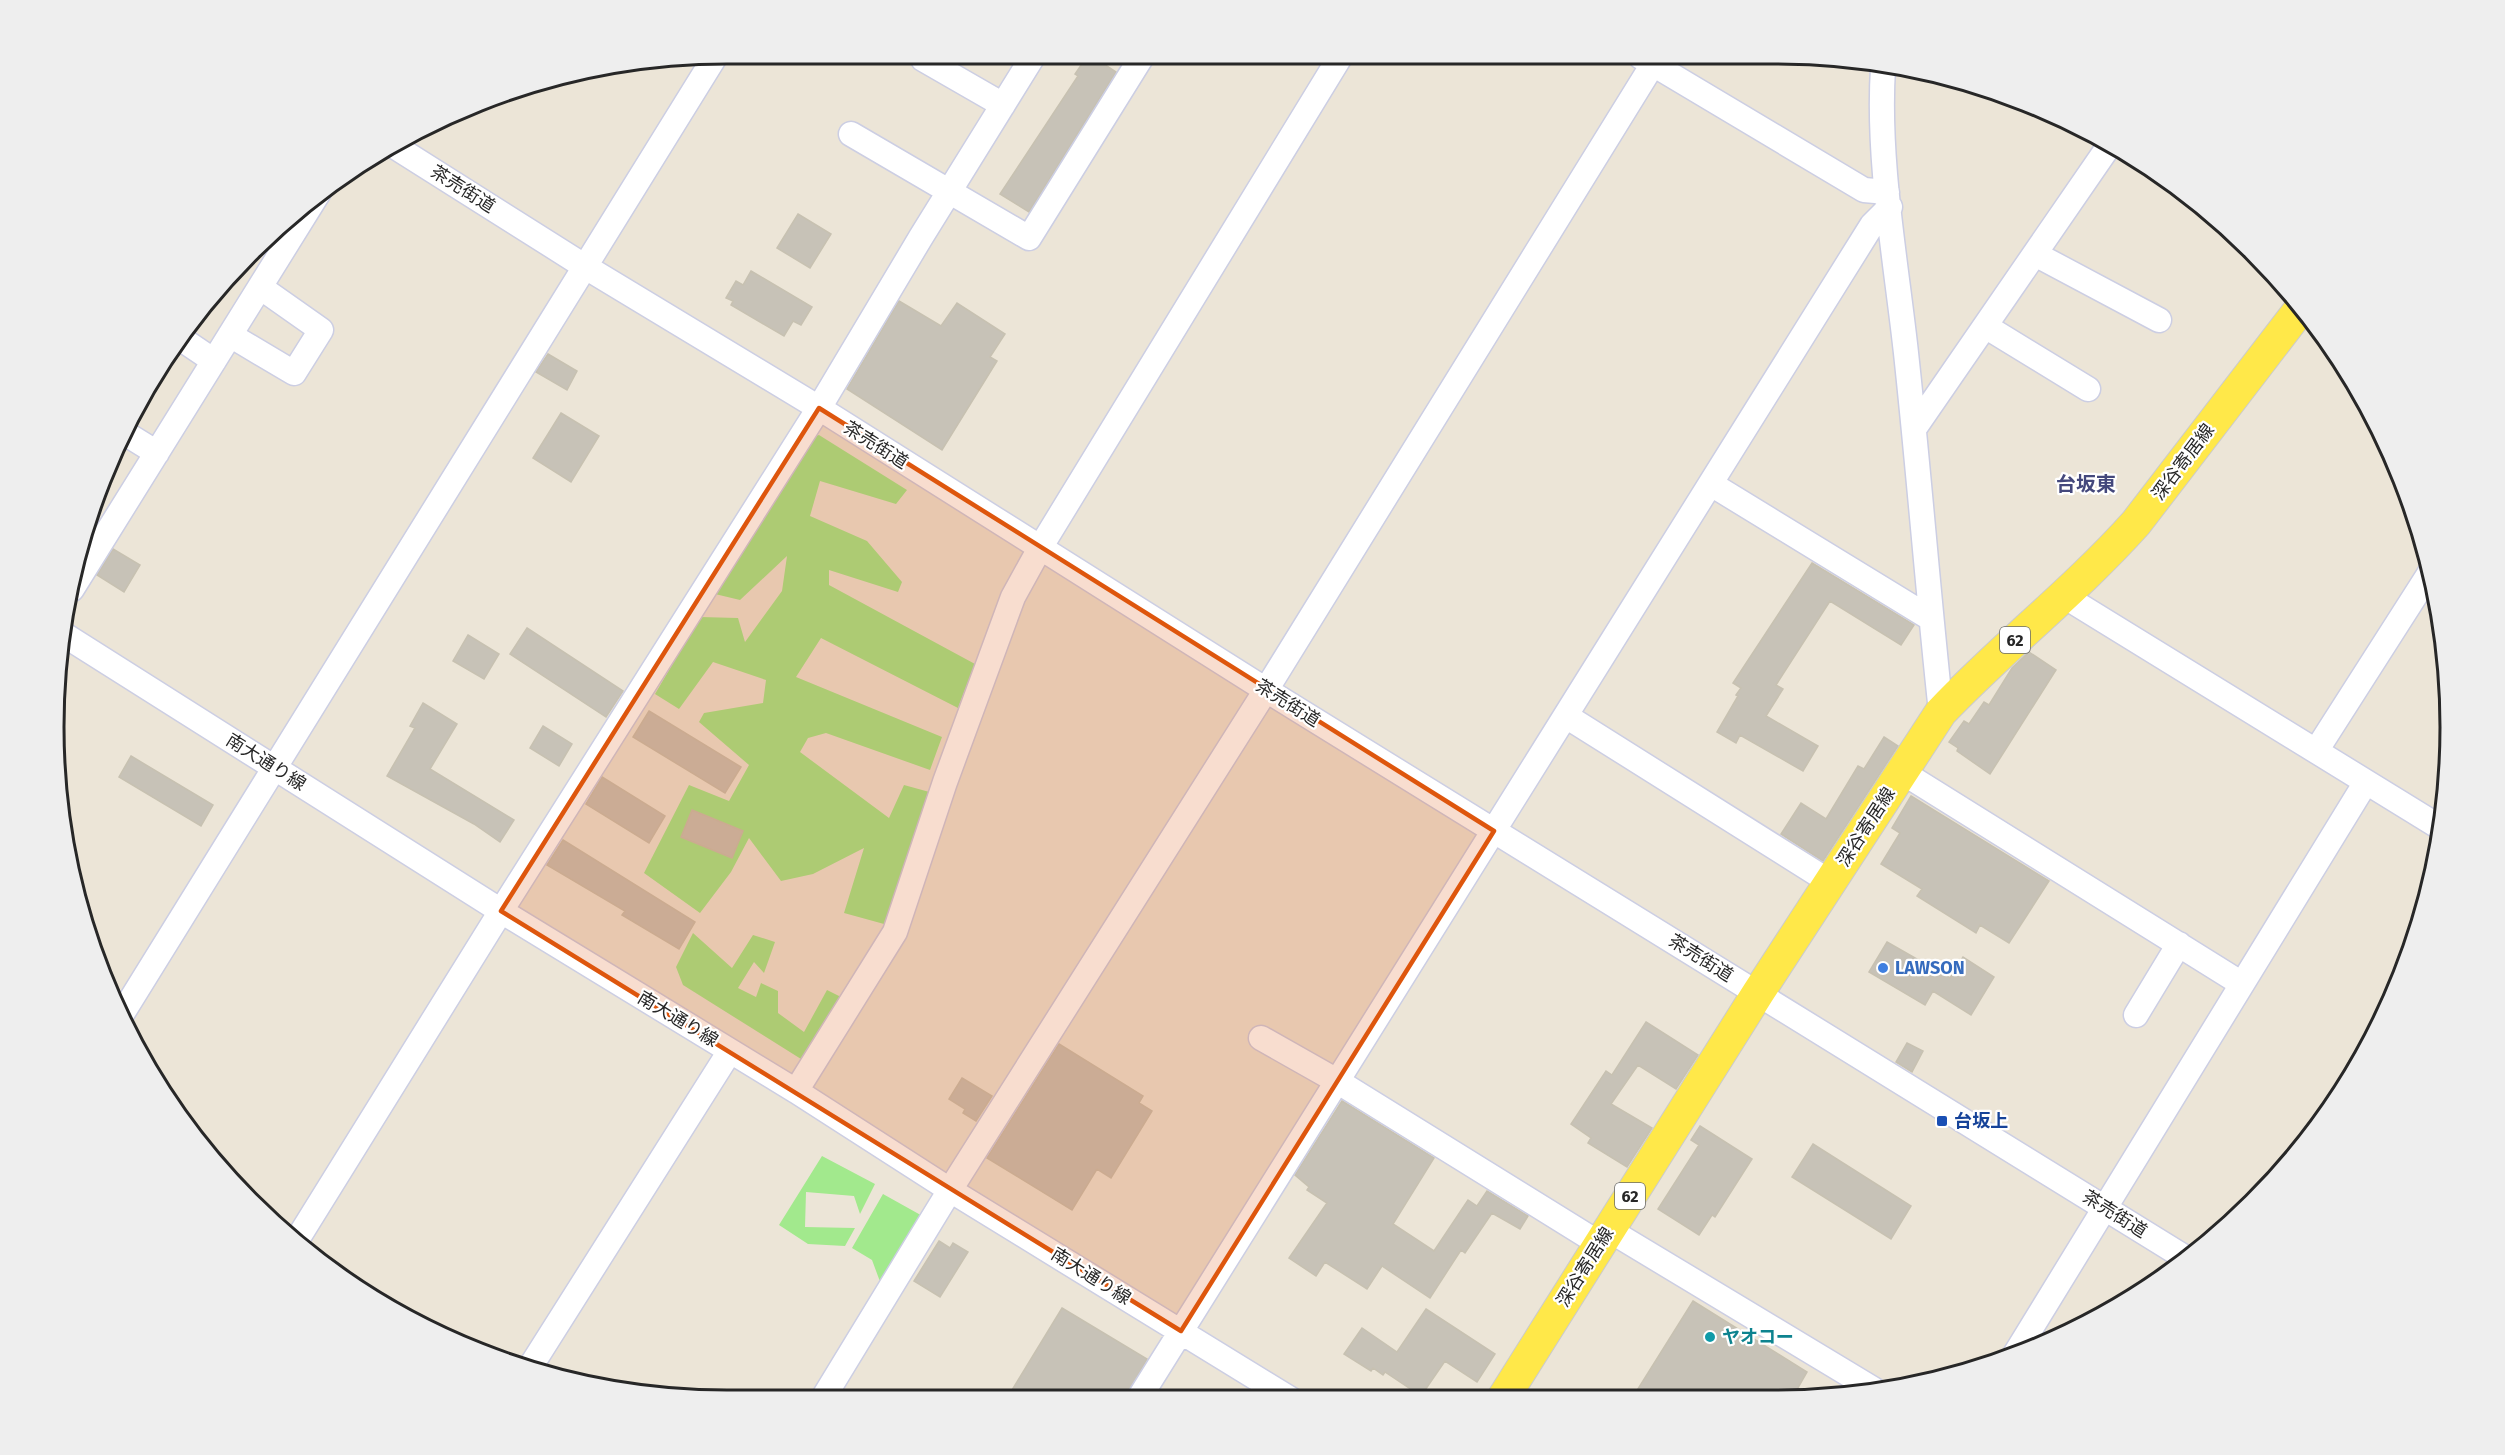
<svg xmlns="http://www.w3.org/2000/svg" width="2505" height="1455" font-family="'Fira Sans','Noto Sans JP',sans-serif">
  <rect width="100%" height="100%" fill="#ece5d7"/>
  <!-- green -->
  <path fill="#a2e98d" d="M 819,435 L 907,490 L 896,504 L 820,481 L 810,516 L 867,541 L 902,582 L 898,592 L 829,570 L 829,585 L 975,664 L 958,708 L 821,638 L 796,677 L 942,737 L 930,770 L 826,733 L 808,738 L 800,752 L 889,818 L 904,785 L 933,793 L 884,924 L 844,913 L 864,848 L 813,874 L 781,881 L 749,838 L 731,872 L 700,913 L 644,873 L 689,785 L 729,801 L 749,765 L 699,722 L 704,713 L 763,703 L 766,680 L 713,662 L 679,709 L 655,694 L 700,617 L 738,618 L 745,642 L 782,591 L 787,556 L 740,600 L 715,594 L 808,438 Z
    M 693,933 L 732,968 L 753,935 L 775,942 L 764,973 L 754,962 L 738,988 L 756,997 L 761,983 L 778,991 L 778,1013 L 804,1032 L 827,990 L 843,998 L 801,1059 L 683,985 L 676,967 Z
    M 822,1156 L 875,1184 L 860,1214 L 854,1196 L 806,1192 L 805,1227 L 855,1228 L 845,1246 L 808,1244 L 779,1225 Z
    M 883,1194 L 926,1218 L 882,1287 L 872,1260 L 852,1248 Z"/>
  <!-- building -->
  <path fill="#c7c2b7" stroke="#c7c1b1" stroke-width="1.5" d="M 1086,58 L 1095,58 L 1116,72 L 1029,212 L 1000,194 L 1078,76 L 1075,74 Z
    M 798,214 L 831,234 L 810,268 L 777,248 Z
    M 751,271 L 812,307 L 801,325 L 793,321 L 784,336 L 731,305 L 733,301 L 726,298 L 736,281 L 743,285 Z
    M 899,301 L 941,326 L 957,303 L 1005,334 L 990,357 L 997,361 L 942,450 L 847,389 Z
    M 548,354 L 577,371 L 567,390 L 536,372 Z
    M 561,413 L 599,436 L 571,482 L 533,458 Z
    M 113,549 L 140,565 L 124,592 L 97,575 Z
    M 1812,563 L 1914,625 L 1901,645 L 1830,601 L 1776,685 L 1783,689 L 1766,716 L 1818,746 L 1803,771 L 1740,735 L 1736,743 L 1717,732 L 1738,696 L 1736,695 L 1741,688 L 1733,683 Z
    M 527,628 L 623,691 L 606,717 L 510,654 Z
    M 468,635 L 499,654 L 484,679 L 453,661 Z
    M 2029,652 L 2056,670 L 1990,774 L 1957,751 L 1958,748 L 1949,742 L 1964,721 L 1969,724 L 1984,702 L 1989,705 L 2012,668 Z
    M 423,703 L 457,724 L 430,769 L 514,820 L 500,842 L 474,824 L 387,776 L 415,728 L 410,726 Z
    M 649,711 L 741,767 L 725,793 L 633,737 Z
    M 543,726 L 572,744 L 559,766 L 530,748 Z
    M 1884,737 L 1898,746 L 1823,861 L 1781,834 L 1801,803 L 1826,819 L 1858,766 L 1864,769 Z
    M 131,756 L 213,805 L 201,826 L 119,777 Z
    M 602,777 L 665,816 L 649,843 L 586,804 Z
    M 1911,796 L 2049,881 L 2009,943 L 1980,925 L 1976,933 L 1917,896 L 1922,889 L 1881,864 L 1900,833 L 1892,828 Z
    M 692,810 L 743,831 L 732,858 L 681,837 Z
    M 563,840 L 695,922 L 679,949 L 622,915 L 625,911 L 547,865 Z
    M 1887,942 L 1950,978 L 1963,957 L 1994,977 L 1971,1015 L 1933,991 L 1925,1005 L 1869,972 Z
    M 1646,1022 L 1698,1055 L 1676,1089 L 1638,1065 L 1611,1104 L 1652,1128 L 1627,1167 L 1588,1143 L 1591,1138 L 1571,1124 L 1606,1071 L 1612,1075 Z
    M 1907,1043 L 1923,1051 L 1912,1072 L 1896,1062 Z
    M 1059,1044 L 1143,1096 L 1139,1103 L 1152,1111 L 1111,1178 L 1097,1169 L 1072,1210 L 987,1158 Z
    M 962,1078 L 992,1096 L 976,1121 L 963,1113 L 965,1109 L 949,1099 Z
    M 1342,1101 L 1434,1158 L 1393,1224 L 1434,1251 L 1468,1200 L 1477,1206 L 1487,1191 L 1528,1216 L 1520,1229 L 1492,1213 L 1465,1253 L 1461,1250 L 1430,1298 L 1382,1266 L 1367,1289 L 1325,1262 L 1316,1276 L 1289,1258 L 1327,1203 L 1307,1190 L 1309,1187 L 1295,1175 Z
    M 1700,1126 L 1752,1159 L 1715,1217 L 1712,1215 L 1699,1235 L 1658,1209 L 1699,1145 L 1691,1140 Z
    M 1813,1144 L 1911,1206 L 1891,1239 L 1792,1177 Z
    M 939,1241 L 950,1248 L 953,1243 L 968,1252 L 940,1297 L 914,1281 Z
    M 1693,1301 L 1807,1372 L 1791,1400 L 1631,1400 Z
    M 1062,1308 L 1147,1359 L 1124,1400 L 1028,1400 L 1012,1390 Z
    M 1426,1309 L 1495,1354 L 1477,1382 L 1445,1361 L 1421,1396 L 1385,1372 L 1383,1375 L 1373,1368 L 1371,1371 L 1344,1354 L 1362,1328 L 1397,1352 Z"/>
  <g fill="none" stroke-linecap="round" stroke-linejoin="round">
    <!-- minor casing -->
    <g stroke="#cccee3" stroke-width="27">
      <path id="minor" d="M 1641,57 L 1864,190 L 1887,192
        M 923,59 L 1003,105
        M 1883,68 C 1877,160 1896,261 1906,353 C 1919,473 1928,593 1941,712
        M 851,134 L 1029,238 L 1141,58
        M 394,146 L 584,266 L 819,408 L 1266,690 L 2184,1257
        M 2035,254 L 2159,320
        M 1985,326 L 2088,389
        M 230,335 L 294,373 L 321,330 L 260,287
        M 180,338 L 214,361
        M 1914,429 L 2109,146
        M 123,432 L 157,453
        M 1711,484 L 1930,618
        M 72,589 L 319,192
        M 2064,596 L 2441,828
        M 66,636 L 501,911 L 796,1091 L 950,1190 L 1292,1400
        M 1566,716 L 1830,882
        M 2316,751 L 2431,571
        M 1902,772 L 2242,984
        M 122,1014 L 713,60
        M 2136,1015 L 2179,944
        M 1261,1038 L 1337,1081 L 1600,1244
        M 796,1091 L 895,932 L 945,782 L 1013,597 L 1040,548 L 1340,57
        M 1609,1230 L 1873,1389
        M 295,1243 L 501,911 L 819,408 L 921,237 L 1032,58
        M 2014,1356 L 2366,782
        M 529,1369 L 730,1051
        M 822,1400 L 950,1190 L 1266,690 L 1653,64 L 1663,56
        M 1138,1400 L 1872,225 L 1890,207"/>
    </g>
    <!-- major casing -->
    <g stroke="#cbcbcb" stroke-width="34">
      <path id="major" d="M 1502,1400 L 1758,993 L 1941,712 C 2004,646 2075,591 2136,523 L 2301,308"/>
    </g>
    <!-- minor -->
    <use href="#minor" stroke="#fff" stroke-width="24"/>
    <!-- major -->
    <use href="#major" stroke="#ffe849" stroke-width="32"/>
  </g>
  <!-- marked area -->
  <path fill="#de560d" fill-opacity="0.2" stroke="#de560d" stroke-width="4.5" stroke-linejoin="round" d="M 819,408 L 1494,831 L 1181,1331 L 501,911 Z"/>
  <!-- markers -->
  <circle fill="#3f7fe0" stroke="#fff" stroke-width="2" cx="1883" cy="968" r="6"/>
  <rect fill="#1a4fb4" stroke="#fff" stroke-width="2" x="1936" y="1115" width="12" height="12" rx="3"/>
  <circle fill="#0f9aa8" stroke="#fff" stroke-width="2" cx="1710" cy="1337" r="6"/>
  <g text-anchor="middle" stroke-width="4.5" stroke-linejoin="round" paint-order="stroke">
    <!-- shield labels -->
    <g fill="#fff" stroke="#686868" stroke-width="1.5">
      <rect x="2000" y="627" width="30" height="26" rx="4.5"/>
      <rect x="1615" y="1183" width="30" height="26" rx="4.5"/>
    </g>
    <g font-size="16" font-weight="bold" fill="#272727">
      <text x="2015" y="646">62</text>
      <text x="1630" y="1202">62</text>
    </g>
    <!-- street labels -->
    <g font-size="18" fill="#272727" stroke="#fff">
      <text transform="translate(463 189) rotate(32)" y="6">茶売街道</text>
      <text transform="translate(876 445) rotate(32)" y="6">茶売街道</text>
      <text transform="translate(2183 462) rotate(-53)" y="6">深谷寄居線</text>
      <text transform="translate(1288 703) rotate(32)" y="6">茶売街道</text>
      <text transform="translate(266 762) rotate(32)" y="6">南大通り線</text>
      <text transform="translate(1866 827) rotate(-57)" y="6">深谷寄居線</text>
      <text transform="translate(1701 958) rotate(32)" y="6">茶売街道</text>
      <text transform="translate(678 1019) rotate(31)" y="6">南大通り線</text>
      <text transform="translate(2115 1214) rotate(32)" y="6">茶売街道</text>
      <text transform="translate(1585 1267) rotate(-58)" y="6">深谷寄居線</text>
      <text transform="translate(1091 1276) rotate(32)" y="6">南大通り線</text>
    </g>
    <!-- shop labels -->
    <g font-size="18" font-weight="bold" fill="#366cbe" stroke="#fff" text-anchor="start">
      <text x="1895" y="974">LAWSON</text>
    </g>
    <!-- transit labels -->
    <g font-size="18" font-weight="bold" fill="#164399" stroke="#fff" text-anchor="start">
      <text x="1954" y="1127">台坂上</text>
    </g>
    <!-- culture labels -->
    <g font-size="18" font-weight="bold" fill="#0d838f" stroke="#fff" text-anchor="start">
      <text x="1722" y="1343">ヤオコー</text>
    </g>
    <!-- neighbourhood labels -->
    <g font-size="20" font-weight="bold" fill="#44487c" stroke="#fff">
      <text x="2086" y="491">台坂東</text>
    </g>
  </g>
  <!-- crop -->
  <path d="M0 0H2505V1455H0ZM727 64H1777A663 663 0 0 1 2440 727V727A663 663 0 0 1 1777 1390H727A663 663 0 0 1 64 727V727A663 663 0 0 1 727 64Z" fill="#eee" fill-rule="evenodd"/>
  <path fill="none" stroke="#272727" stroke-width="3" d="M727 64H1777A663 663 0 0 1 2440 727V727A663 663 0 0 1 1777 1390H727A663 663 0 0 1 64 727V727A663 663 0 0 1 727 64Z"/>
</svg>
